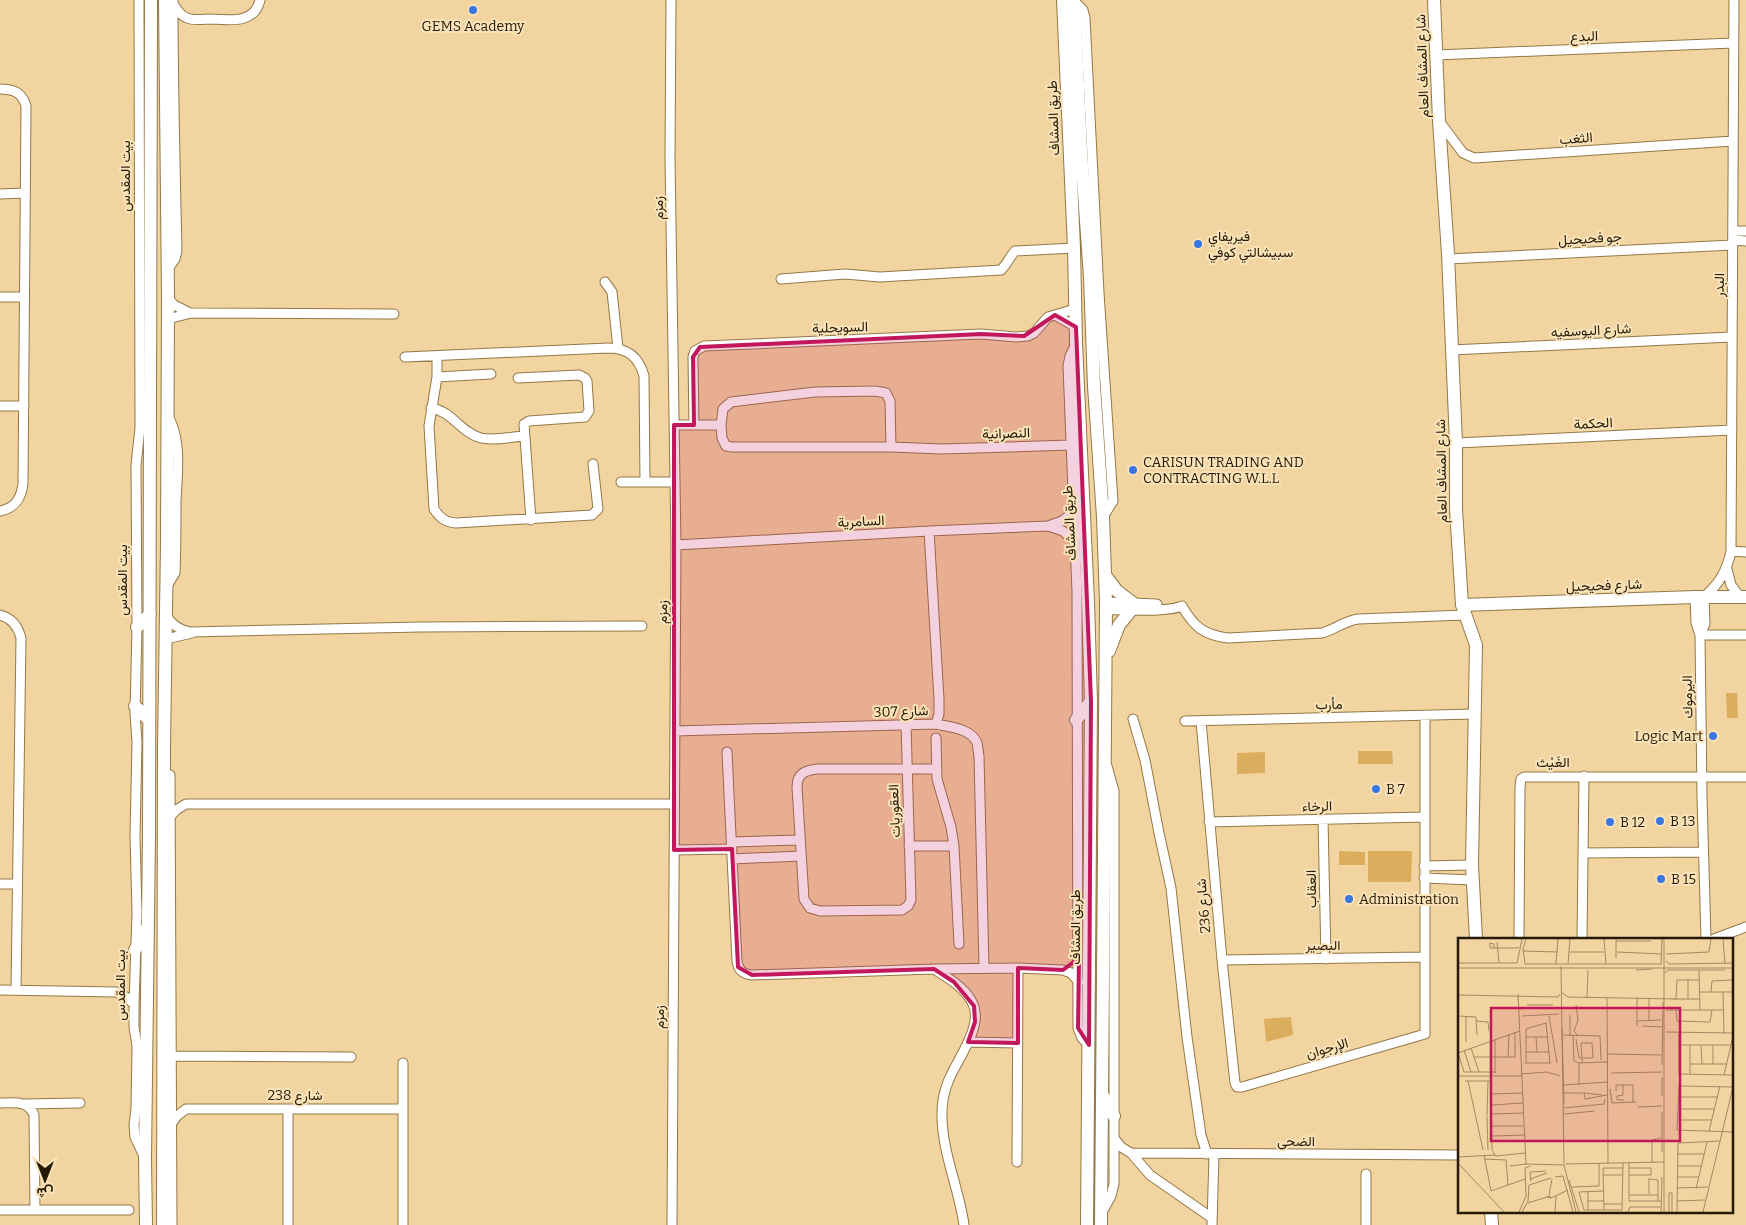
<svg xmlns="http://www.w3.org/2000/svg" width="1746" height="1225" font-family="Bitter,Vazirmatn,serif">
  <rect width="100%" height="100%" fill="#f2d4a1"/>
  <!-- green -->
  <path fill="#daae5c" d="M 1726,693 L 1737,693 L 1738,718 L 1727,718 Z
    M 1358,751 L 1392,751 L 1393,764 L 1358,764 Z
    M 1265,752 L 1265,773 L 1237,774 L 1237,753 Z
    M 1339,851 L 1365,852 L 1365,865 L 1339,865 Z
    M 1368,851 L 1412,851 L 1411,882 L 1368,882 Z
    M 1291,1017 L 1293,1035 L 1266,1042 L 1264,1019 Z"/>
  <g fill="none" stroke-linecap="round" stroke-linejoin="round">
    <!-- street casing -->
    <g stroke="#937847" stroke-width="11">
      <path id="street" d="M 139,0 L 140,428 L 136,465 L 137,627 L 135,713 L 137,742 L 135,836 L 137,913 L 134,1004 L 134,1027 L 137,1046 L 136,1109 L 134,1125 L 135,1137 L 143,1154
        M 671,0 L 670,158 L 676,545 L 672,1225
        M 1074,1 L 1083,10 L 1085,18 L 1099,293 L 1113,501 L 1103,517
        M 174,5 C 177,10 181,16 187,18 C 194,21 204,19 211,19 C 230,20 255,24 260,0
        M 1436,55 L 1733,43
        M 0,89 C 13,89 22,92 26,106 L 23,484 C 21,499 15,508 0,511
        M 1439,121 L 1463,153 L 1474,158 L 1733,141
        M 0,194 L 25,193
        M 1733,231 L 1746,231
        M 1733,240 L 1746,241
        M 1448,259 L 1733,245
        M 168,269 L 175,259 L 177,251 C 175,167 173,84 173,0
        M 781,279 L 845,274 L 880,277 L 1001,270 C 1007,264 1009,258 1015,251 L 1074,248
        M 605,282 L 612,292 L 618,348
        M 0,297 L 24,297
        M 168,298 L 174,305 L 190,313
        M 1055,315 L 1076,327
        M 168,319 L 191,313 L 394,314
        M 1076,344 L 1070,356 L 1068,366 L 1077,592 L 1078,1028 L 1082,1038 L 1089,1045
        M 1451,350 L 1732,337
        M 437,356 L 437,377 L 429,426 L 434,509 C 440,518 445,522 456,523 L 592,515 L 598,509 L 593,464
        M 405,357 L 608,348 C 628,348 639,357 644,376 L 645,482
        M 437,377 L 491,374
        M 518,378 L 579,375 L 585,378 L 587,381 L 589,411 L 585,417 L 529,421 L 524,424 L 531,520
        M 0,406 L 24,406
        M 431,408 C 452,411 461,433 481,438 C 494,441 511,437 524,436
        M 674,425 L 721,425 L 723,409 L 731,402 L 815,392 L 875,391 L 886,393 L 890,401 L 891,447 L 942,449 L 1071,445
        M 694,425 L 693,357 L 695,351 L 704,346 L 981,334 L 1016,337 L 1028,336 L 1034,333 L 1048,317 L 1075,309
        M 721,425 L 722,438 L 726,446 L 732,447 L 891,447
        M 1456,443 L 1732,430
        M 621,482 L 675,482
        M 1048,526 L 1062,521 L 1073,513
        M 676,545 L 929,531 L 1048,526 L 1063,531 L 1074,541
        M 1731,551 L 1746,552
        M 1727,569 L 1731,585 L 1740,597
        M 167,586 L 175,573 C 176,549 176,526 176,502 C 177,476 182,442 169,418
        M 1695,597 L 1696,623 L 1700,635 L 1702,797 L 1706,939
        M 1106,602 L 1157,604
        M 1182,606 C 1194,627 1204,635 1228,638 L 1322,633 C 1334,630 1344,621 1358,619 L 1466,615
        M 1106,610 C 1125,609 1166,613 1182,606
        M 0,615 C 12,618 18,626 21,638 L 16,990
        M 166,616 C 173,625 179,630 190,632 L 421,627 L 642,626
        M 1700,635 L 1705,624 L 1704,597 C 1719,584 1727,571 1731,551 L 1734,0
        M 1700,635 L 1746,635
        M 166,639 L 192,633
        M 1133,719 L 1145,760 L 1159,833 L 1171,888 L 1187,1037 L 1201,1135 L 1207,1154
        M 1185,721 L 1474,714
        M 1201,721 L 1222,960 L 1235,1083 L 1237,1087 L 1242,1087 L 1425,1034 L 1425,716
        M 906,724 L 911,900 L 908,906 L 902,910 L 820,911 L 810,908 L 804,899 L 797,787 C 797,773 806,770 818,769 L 936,769
        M 936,724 C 949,727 971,728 977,743 C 978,746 978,752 979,756 L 984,968
        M 675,731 L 936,724 L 939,714 L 939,699 L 929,531
        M 936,738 L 937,779 L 951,827 L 954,846 L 959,944
        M 727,752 L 737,961 C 738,970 743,974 752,975 L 934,969 L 1018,968 L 1063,970 L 1071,973 L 1079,982
        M 170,775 L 172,1225
        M 170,817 L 176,810 L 186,804 L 674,804
        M 1323,819 L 1326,959
        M 1209,822 L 1425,817
        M 732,842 L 800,840
        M 909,846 L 954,846
        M 674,850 L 732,849
        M 1583,853 L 1703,852
        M 732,859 L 801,856
        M 1424,866 L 1472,865
        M 1424,878 L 1473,880
        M 0,884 L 17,884
        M 1519,939 L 1520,787 L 1521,779 L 1524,777 L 1746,777
        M 1582,939 L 1584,776
        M 1714,939 L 1746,927
        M 1222,960 L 1424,957
        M 934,969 C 948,978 966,988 973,1004 C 984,1027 955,1062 948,1082 C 944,1092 942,1102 942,1112 C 941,1150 959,1188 964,1225
        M 0,990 L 116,992 L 126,997 L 134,1004
        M 968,1042 L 1018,1043
        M 171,1056 L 351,1057
        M 0,1103 C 14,1103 28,1100 34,1115 L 35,1210
        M 25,1104 L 80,1103
        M 172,1123 L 177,1116 L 186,1109 L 403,1109
        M 1114,1138 L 1121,1147 L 1131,1153 L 1460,1155
        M 1131,1153 L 1150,1175 L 1212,1218
        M 1017,1162 L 1018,968
        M 1366,1174 L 1366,1225
        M 0,1210 L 129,1210
        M 1102,1212 L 1111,1196 L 1114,1184 L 1114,791 L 1107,766
        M 288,1225 L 288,1109
        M 403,1225 L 403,1063
        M 1212,1225 L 1214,1154"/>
    </g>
    <!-- secondary casing -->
    <g stroke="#937847" stroke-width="14">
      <path id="secondary" d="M 1063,0 L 1074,248 L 1076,343 L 1088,602 L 1091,701 L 1087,1225
        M 1074,0 L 1081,151 L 1090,277 L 1094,386 L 1103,517 L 1106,602 L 1101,1225
        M 1434,0 L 1439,121 L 1448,254 L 1456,443 L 1456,509 L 1462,605 L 1476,645 L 1472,865 L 1476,939
        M 1105,575 L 1117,591 L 1133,603
        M 1462,605 L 1695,597 L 1746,597
        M 137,627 L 150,614
        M 1109,651 L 1119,625 L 1132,609
        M 135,706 L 149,720
        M 1076,720 L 1091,701
        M 135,950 L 146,929
        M 1103,1096 L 1114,1116
        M 1491,1211 L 1492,1225
        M 146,1225 L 145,1158 L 149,836 L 151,0
        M 163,1225 L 164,747 L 167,543 L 168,298 L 165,0"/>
    </g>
    <!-- street -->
    <use href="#street" stroke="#fff" stroke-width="9"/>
    <!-- secondary -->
    <use href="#secondary" stroke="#fff" stroke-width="12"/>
  </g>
  <!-- marked area -->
  <path fill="#c2185b" fill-opacity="0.2" stroke="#c2185b" stroke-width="4" stroke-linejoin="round" d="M 1055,315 L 1076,327 L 1091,701 L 1089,1045 L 1078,1028 L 1079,958 L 1063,970 L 1018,968 L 1018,1043 L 968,1042 L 975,1022 L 974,1006 L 954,982 L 934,969 L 752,975 L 738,967 L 732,849 L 674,850 L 674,425 L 694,425 L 693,357 L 700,347 L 981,334 L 1024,336 Z"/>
  <!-- markers -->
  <g fill="#3976e4" stroke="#fae3b9" stroke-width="2">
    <circle cx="473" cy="10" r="5"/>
    <circle cx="1198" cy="244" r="5"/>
    <circle cx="1133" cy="470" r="5"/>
    <circle cx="1713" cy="736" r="5"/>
    <circle cx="1376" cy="789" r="5"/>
    <circle cx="1660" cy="821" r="5"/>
    <circle cx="1610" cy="822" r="5"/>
    <circle cx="1661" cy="879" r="5"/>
    <circle cx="1349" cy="899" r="5"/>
  </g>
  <g text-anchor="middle" stroke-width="4" stroke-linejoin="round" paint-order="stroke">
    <!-- poi labels -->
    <g font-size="14" fill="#251a06" stroke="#fae3b9" text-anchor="start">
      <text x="473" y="31" text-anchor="middle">GEMS Academy</text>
      <text x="1208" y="241">فيريفاي<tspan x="1208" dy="16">سبيشالتي كوفي</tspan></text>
      <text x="1143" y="467">CARISUN TRADING AND<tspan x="1143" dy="16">CONTRACTING W.L.L</tspan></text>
      <text x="1703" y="741" text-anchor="end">Logic Mart</text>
      <text x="1386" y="794">B 7</text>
      <text x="1670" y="826">B 13</text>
      <text x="1620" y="827">B 12</text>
      <text x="1671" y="884">B 15</text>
      <text x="1359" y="904">Administration</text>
    </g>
    <!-- street labels -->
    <g font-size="14" fill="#251a06" stroke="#fae3b9">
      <text transform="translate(1584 36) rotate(-2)" y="5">البدع</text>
      <text transform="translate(1422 66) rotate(-92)" y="5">شارع المشاف العام</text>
      <text transform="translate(1053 118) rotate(-92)" y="5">طريق المشاف</text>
      <text transform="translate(1576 138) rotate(-4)" y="5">الثغب</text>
      <text transform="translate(125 176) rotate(-90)" y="5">بيت المقدس</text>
      <text transform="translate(658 208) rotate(-91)" y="5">زمزم</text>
      <text transform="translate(1590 238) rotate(-3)" y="5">جو فحيحيل</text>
      <text transform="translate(1719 285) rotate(-89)" y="5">البدر</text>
      <text transform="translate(840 327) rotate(-2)" y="5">السويحلية</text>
      <text transform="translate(1591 330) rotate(-3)" y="5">شارع اليوسفيه</text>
      <text transform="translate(1593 423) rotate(-3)" y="5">الحكمة</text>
      <text transform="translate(1006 433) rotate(-2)" y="5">النصرانية</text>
      <text transform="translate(1441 471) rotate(-91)" y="5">شارع المشاف العام</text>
      <text transform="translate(861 521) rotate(-3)" y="5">السامرية</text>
      <text transform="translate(1069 523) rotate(-93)" y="5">طريق المشاف</text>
      <text transform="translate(122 580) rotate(-90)" y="5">بيت المقدس</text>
      <text transform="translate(1604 585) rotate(-2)" y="5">شارع فحيحيل</text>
      <text transform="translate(662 612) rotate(-89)" y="5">زمزم</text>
      <text transform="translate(1687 697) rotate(-91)" y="5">اليرموك</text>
      <text transform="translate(1329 704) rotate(-1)" y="5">مأرب</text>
      <text transform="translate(901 711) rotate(-2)" y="5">شارع 307</text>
      <text x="1553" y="767">الغَيْث</text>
      <text transform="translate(1317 806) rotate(-1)" y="5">الرخاء</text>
      <text transform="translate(894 811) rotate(-92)" y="5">العقوريات</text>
      <text transform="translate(1311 889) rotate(-91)" y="5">العقاب</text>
      <text transform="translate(1203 906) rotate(-95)" y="5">شارع 236</text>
      <text transform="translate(1075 927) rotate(-90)" y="5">طريق المشاف</text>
      <text x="1323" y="950">البصير</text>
      <text transform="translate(120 985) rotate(-90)" y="5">بيت المقدس</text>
      <text transform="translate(659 1017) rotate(-90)" y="5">زمزم</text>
      <text transform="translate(1327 1048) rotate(-16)" y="5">الإرجوان</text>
      <text x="295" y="1100">شارع 238</text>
      <text x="1296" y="1146">الضحى</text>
    </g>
  </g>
  <!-- overview -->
  <g transform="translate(1458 938)">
    <rect width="275" height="275" fill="#f2d4a1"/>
    <path fill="none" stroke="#a08a63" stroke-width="1" d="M 68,1 L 65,11 L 67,26 L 203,26 L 204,1M 146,1 L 148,26M 158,1 L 158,20M 265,1 L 267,26M 158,3 L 193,3M 39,4 L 41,25M 36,10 L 36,6 L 32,5 L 32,10 L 59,10 L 61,9M 65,13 L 100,14M 112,14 L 146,14M 159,14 L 204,16M 208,16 L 251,14 L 253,1M 208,23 L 211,26 L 275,25M 0,25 L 59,25 L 64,1M 98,26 L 100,1M 110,26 L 112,1M 103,28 L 106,226M 0,30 L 275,30M 178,32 L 194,31M 241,33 L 242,72M 207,35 L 210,32 L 267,32M 242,54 L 275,54M 253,54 L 254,43 L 275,42M 265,54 L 266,96M 104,55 L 110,59 L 218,61M 60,56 L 68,226 L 106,227M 0,57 L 100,59 L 102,56M 129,59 L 130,32M 149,59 L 150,225M 216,61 L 242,61M 218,61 L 219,42 L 242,42M 230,61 L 230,42M 69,67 L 95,67M 118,67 L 120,82 L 116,93 L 120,98M 208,72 L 265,72M 218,72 L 219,83 L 252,84 L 254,72M 0,78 L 18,79 L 19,97M 8,78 L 8,104M 64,78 L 101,76M 91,78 L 99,125M 19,83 L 30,84 L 31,93M 179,83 L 203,82M 191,83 L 191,60M 179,88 L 179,59M 184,88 L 204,89M 104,90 L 106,166M 208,94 L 275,95M 221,96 L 221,136 L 275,137M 105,97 L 142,98 L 143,122M 112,98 L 112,77M 115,98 L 116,123 L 121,125M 68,99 L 90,99M 78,99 L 79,114M 37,101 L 37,135M 118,101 L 121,120M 220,107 L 273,107M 232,107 L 232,136M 243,107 L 244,126M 255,107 L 255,126M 13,110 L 21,134M 6,112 L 13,134M 68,114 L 91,114M 149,116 L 203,117M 16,119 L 57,119 L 57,94M 50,119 L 51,96M 121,120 L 134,120 L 135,119 L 134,105 L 123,105 L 124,120 L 124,125M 67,125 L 93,125M 68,125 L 68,91 L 88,85 L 92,125M 232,126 L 268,126M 204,127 L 205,64M 38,134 L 6,134 L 0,115 L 62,93M 153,135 L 204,134M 63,136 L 89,134 L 102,138M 266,137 L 275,98M 0,138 L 64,138M 33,138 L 34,212 L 38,218M 7,143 L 34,143M 10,143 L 25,212M 121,146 L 121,125 L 149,124M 106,147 L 149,144M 165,147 L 165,157 L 159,158 L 159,162 L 166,162M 275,149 L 221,148 L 219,192 L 275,194M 152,151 L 154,165 L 178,164M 158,153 L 158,147 L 175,147 L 175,164M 106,155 L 126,155 L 127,161 L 149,157M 126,155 L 144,157M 34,156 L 64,155M 204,158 L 204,139M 220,159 L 260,159M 34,167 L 65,165M 180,169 L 204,168M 106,170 L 146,166 L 147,161M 220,171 L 257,171M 204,174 L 204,214M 34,176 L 65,175M 106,176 L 137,173M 29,177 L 30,143M 29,178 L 30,212M 219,182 L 254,182M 34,188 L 65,188M 251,193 L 262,148M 34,198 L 67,197M 219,216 L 246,216M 26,217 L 33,253 L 67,241M 38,218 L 67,215M 0,219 L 37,217M 26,221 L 48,222 L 50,247M 0,225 L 46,274M 171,225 L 171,263 L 203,263M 194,225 L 194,202 L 203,200M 108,226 L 206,224M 106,227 L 118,274M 52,228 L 68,226M 219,228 L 243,228M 145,237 L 165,237M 171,237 L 193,237 L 193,230 L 171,230M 97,239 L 105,238 L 115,274M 219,239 L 241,239M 191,240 L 191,256M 72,241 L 89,235M 191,241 L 200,242 L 200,263M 111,242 L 121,274M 73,243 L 72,234 L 88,233M 114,249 L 141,248 L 141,225M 219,250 L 250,249M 238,251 L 249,204M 146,253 L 121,254 L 126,272 L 164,272 L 165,225M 91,257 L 94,241M 171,257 L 200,257M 93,260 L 89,259 L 92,258 L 93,260 L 110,252M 130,263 L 146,263M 219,263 L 247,262M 70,265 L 89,259M 146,266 L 164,266M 130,272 L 130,253M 146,272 L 145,230 L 165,230M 61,274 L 68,258 L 67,230 L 72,228M 64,274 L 70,263 L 71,247 L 93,240M 97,274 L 98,258M 170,274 L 172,269 L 203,269M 203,274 L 204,239M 206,274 L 206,1M 211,274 L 211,255 L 214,255 L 214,274M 219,274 L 220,205 L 261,203M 245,274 L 275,149"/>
    <path fill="#c2185b" fill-opacity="0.15" stroke="#c2185b" stroke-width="2.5" d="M 33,70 L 222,70 L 222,203 L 33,203 Z"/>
    <rect width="275" height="275" fill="none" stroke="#251a06" stroke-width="2.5"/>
  </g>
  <!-- north arrow -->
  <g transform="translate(45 1180) rotate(180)" stroke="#fae3b9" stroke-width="4" paint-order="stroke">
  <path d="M0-4L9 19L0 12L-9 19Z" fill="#251a06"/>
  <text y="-8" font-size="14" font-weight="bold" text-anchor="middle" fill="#251a06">ش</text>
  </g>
</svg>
